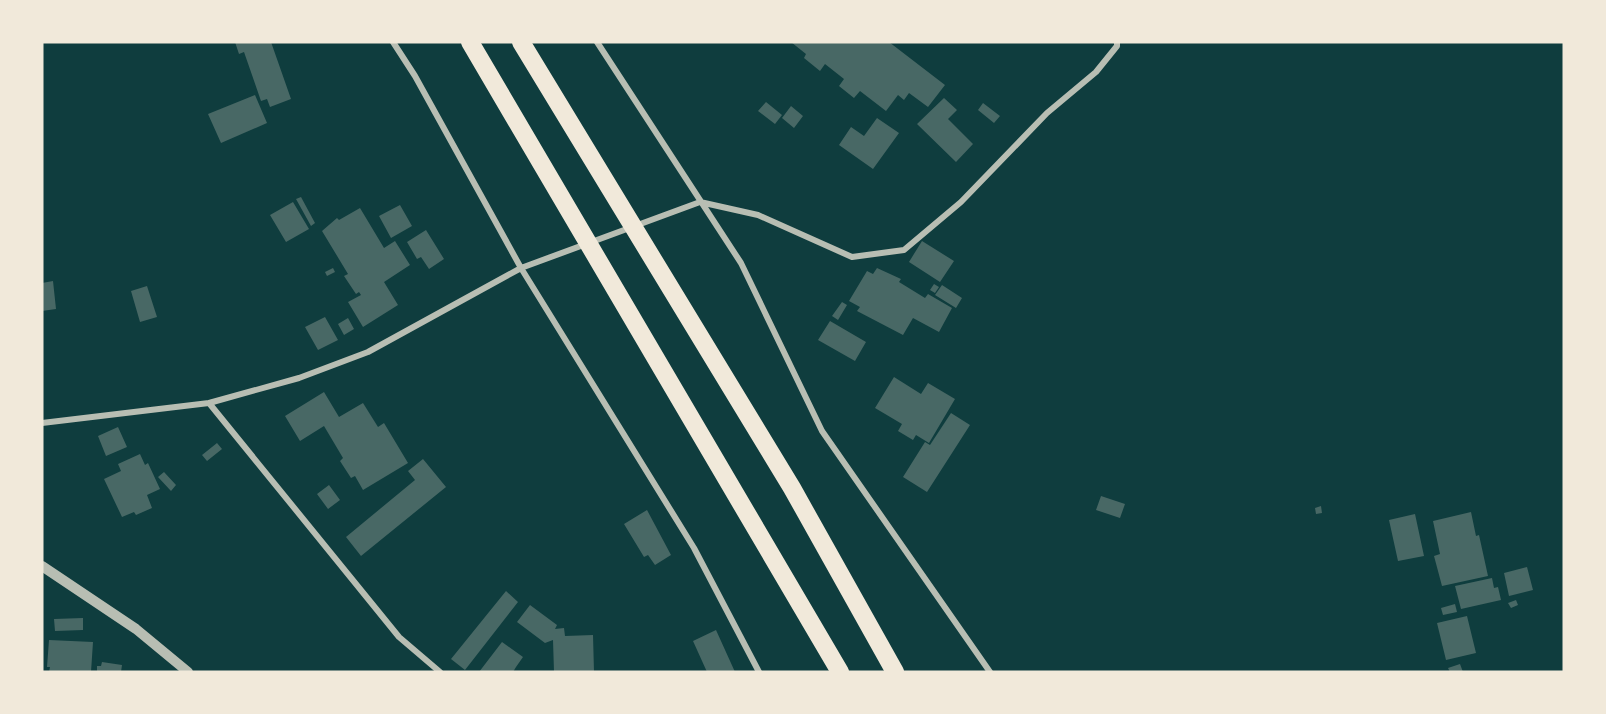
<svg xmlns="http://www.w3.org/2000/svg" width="1606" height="714" font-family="Helvetica,sans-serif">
  <rect width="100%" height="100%" fill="#0f3d3e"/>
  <!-- building -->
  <path fill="#486865" d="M 235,42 L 271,42 L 291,99 L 270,107 L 267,99 L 261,101 L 244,52 L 239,54 Z
    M 791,42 L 889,42 L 945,85 L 928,107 L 909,93 L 904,100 L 898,95 L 886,111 L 860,91 L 854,98 L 839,86 L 844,79 L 825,64 L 820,71 L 804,58 L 806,54 Z
    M 255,95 L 267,123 L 221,143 L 208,114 Z
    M 944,98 L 957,110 L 948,119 L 973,144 L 956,162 L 917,124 Z
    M 766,102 L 782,115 L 775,124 L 758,111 Z
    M 983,103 L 1000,116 L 994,123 L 978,110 Z
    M 791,106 L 803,116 L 794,128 L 782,118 Z
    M 877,118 L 899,133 L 873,169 L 839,145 L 851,127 L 864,136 Z
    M 301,197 L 315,223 L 311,226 L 296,199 Z
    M 293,202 L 309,229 L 286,242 L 270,215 Z
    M 400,205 L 412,226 L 391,238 L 379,216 Z
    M 360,208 L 384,248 L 395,241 L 410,265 L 384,282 L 398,305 L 363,327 L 348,302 L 361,295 L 359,292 L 356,294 L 344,276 L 348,274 L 322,231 L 337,218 L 339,220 Z
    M 426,230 L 444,259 L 429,269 L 421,257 L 417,259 L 407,242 Z
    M 922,241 L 954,261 L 940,282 L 909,262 Z
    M 333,268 L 335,272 L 327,276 L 325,272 Z
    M 877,268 L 901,279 L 899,282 L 925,298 L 928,294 L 952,308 L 939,332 L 913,318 L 903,335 L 857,311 L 860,307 L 849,301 L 867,271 L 873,274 Z
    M 53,281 L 56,309 L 42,311 L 42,283 Z
    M 934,284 L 939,287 L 935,293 L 930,290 Z
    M 942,285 L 962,298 L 956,308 L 935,295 Z
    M 147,286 L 157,317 L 140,322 L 131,291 Z
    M 842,302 L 847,305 L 838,320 L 832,316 Z
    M 325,317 L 338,340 L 318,350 L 305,327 Z
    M 348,318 L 354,329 L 344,335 L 338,324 Z
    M 830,321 L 866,342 L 855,361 L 818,340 Z
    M 894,377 L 921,394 L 928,383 L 955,399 L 929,443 L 916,435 L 913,440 L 898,431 L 902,424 L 875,408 Z
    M 324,392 L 339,417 L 363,403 L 378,427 L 384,423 L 408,463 L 363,490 L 355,476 L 351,478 L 340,461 L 343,458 L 324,426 L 300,441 L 285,416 Z
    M 951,413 L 970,425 L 927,492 L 903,477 L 925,442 L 930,445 Z
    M 118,427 L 127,447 L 106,456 L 98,436 Z
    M 217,443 L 222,449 L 207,461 L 202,455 Z
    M 140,454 L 145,465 L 148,463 L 160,489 L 147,495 L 152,508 L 136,515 L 134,512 L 122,517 L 104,479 L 121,471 L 118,464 Z
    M 423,459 L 446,487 L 361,556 L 346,537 L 415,480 L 408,471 Z
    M 164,472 L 176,485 L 171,491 L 158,477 Z
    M 329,485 L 340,500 L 328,509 L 317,494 Z
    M 1101,496 L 1125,504 L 1120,518 L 1096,510 Z
    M 1321,506 L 1322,513 L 1316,514 L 1315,508 Z
    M 647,510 L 671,555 L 655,565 L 648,555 L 644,557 L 624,524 Z
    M 1471,512 L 1476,536 L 1479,535 L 1488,576 L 1442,586 L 1434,556 L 1440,554 L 1433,521 Z
    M 1415,514 L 1424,556 L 1398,561 L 1389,520 Z
    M 1527,567 L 1533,590 L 1509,596 L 1504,573 Z
    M 1492,578 L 1494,588 L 1498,587 L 1501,600 L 1461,609 L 1455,586 Z
    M 506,591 L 518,602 L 465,670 L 451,659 Z
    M 1516,600 L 1518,605 L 1511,608 L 1508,603 Z
    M 1455,604 L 1457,612 L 1443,615 L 1441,608 Z
    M 530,605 L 557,625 L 555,629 L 564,628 L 565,636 L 593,635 L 594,672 L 554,672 L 553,640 L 545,643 L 517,622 Z
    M 1467,616 L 1476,653 L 1446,660 L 1437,623 Z
    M 83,618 L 83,630 L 55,631 L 54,619 Z
    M 716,630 L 735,672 L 707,672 L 693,641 Z
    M 49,640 L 93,642 L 91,672 L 49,672 L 50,667 L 47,667 Z
    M 502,642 L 523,657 L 516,667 L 513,672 L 479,672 Z
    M 102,662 L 122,665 L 121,672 L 97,672 L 97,666 L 101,666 Z
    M 1460,664 L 1463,672 L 1450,672 L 1448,668 Z"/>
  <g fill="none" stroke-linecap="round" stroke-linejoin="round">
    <!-- minor -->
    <path stroke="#b8beb3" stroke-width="6" d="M 393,42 L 415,76 L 521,268 L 694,548 L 759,672
      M 597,42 L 741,263 L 822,431 L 990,672
      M 209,403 L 399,637 L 440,672
      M 42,423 L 209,403 L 299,378 L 368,352 L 521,268 L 700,202 L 758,215 L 852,257 L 904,250 L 961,202 L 1047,113 L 1096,72 L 1117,46 L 1117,42"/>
    <!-- tertiary -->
    <path stroke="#b8beb3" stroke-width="10" d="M 42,566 L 136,629 L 188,672"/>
    <!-- motorway -->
    <path stroke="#f1e9da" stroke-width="18" d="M 470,42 L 840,672
      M 521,42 L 792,488 L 895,672"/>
  </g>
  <!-- border -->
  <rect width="1606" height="714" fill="none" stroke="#f1e9da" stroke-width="87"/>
</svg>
